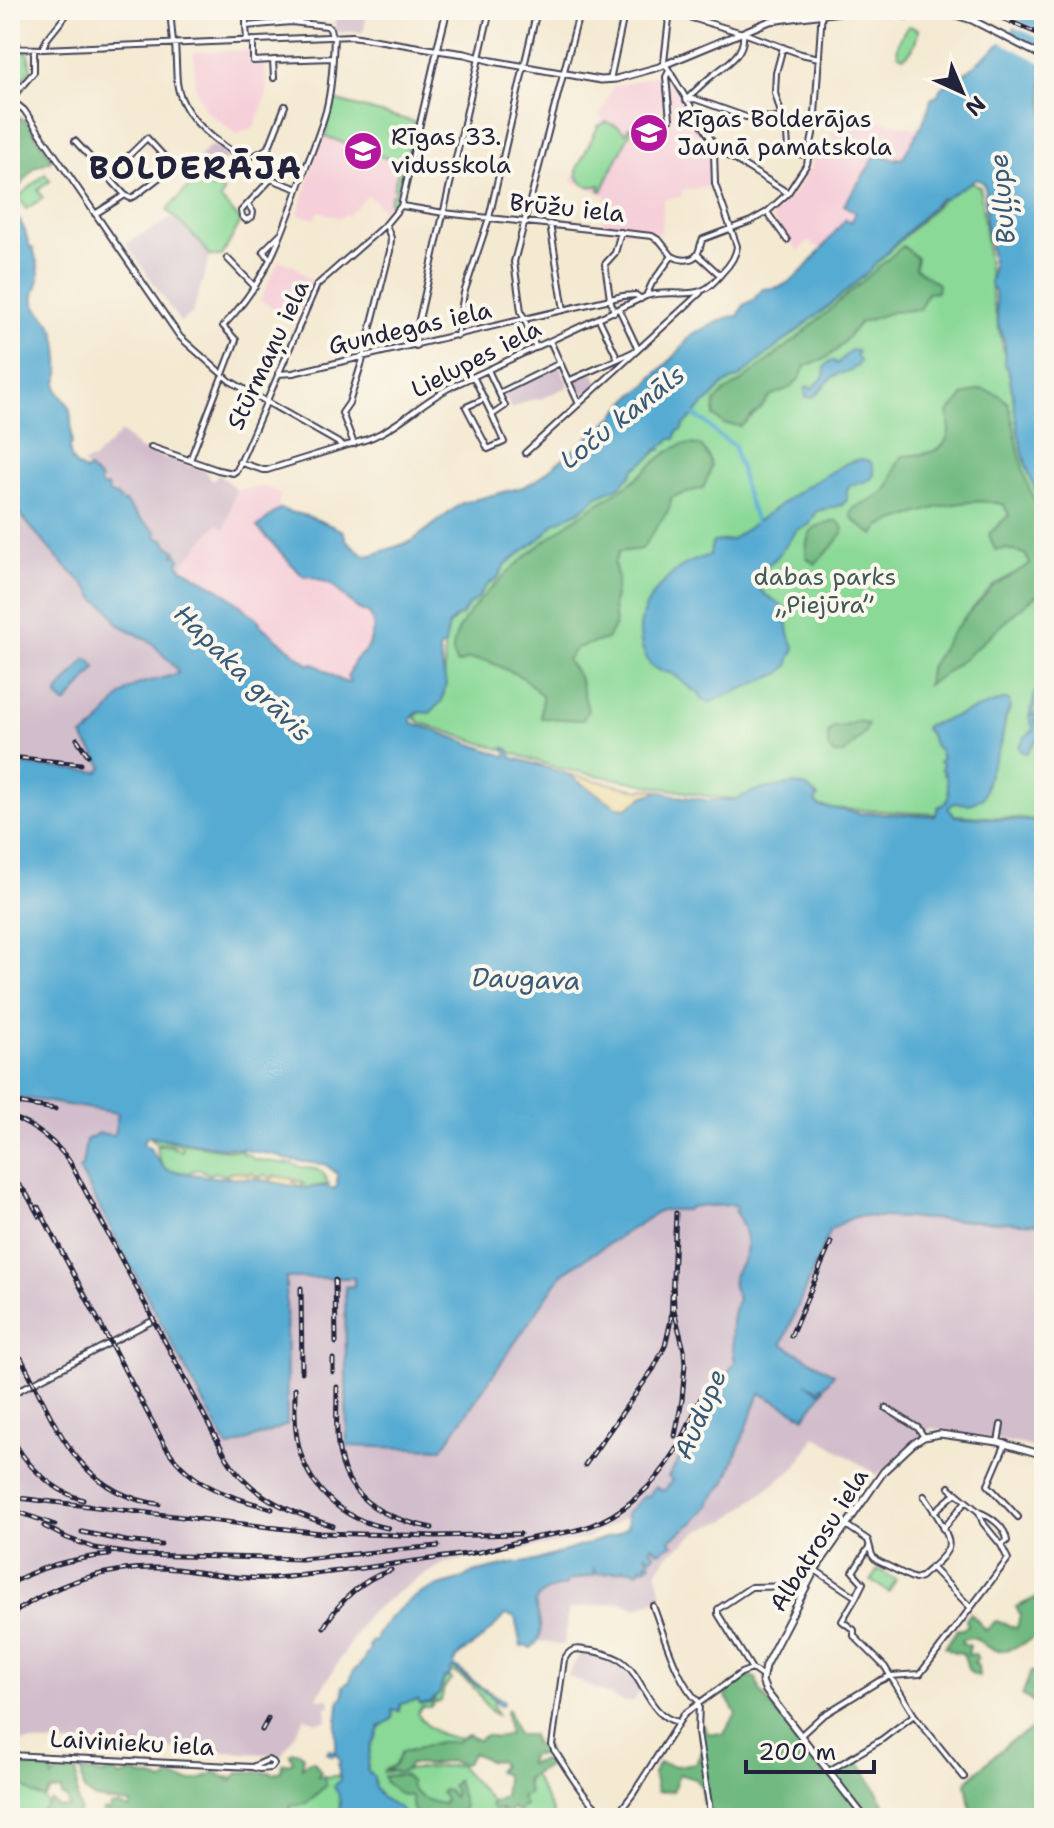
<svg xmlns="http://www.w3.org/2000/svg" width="1054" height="1828" font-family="'Shantell Sans',sans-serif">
  <rect width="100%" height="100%" fill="#fbf7ec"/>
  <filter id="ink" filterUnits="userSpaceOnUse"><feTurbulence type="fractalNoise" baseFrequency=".0125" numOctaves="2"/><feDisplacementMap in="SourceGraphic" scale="16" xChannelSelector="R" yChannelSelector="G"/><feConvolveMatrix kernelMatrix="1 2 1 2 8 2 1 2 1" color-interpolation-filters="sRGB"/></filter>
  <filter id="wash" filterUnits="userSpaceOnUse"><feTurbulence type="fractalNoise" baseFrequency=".006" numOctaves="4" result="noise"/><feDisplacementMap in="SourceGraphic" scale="32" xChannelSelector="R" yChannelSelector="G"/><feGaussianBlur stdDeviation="1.8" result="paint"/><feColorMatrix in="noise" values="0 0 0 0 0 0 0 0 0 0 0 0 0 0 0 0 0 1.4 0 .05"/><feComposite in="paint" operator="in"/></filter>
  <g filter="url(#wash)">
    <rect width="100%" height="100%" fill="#f4e9d1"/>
    <!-- built -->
    <path fill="#f5cfd9" d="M 250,50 L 251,64 L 265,65 L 267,94 L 254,128 L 237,134 L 205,110 L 195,85 L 194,52 Z
      M 656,75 L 657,82 L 671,81 L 709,141 L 712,149 L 711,181 L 713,186 L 682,190 L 682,197 L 664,199 L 661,234 L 602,227 L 606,196 L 571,181 L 602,119 L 599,117 L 613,87 Z
      M 333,98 L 415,122 L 394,205 L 390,205 L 383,211 L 373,199 L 367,196 L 348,216 L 345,214 L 340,218 L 319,211 L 315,219 L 298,214 L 323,135 Z
      M 844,107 L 867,109 L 866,117 L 920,129 L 920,132 L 910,145 L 903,158 L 896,160 L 844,205 L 857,212 L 850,222 L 845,219 L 823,246 L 818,248 L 808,241 L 799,252 L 770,215 L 795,192 L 803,181 L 807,169 L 812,169 L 813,152 L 836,156 L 839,147 L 836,144 L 830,132 L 840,132 Z
      M 279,260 L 294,266 L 313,283 L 296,319 L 260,301 Z
      M 265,487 L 280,493 L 279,509 L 258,527 L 263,534 L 301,574 L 305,577 L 310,576 L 331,584 L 358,609 L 368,613 L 372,618 L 374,628 L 372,636 L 368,648 L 355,660 L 350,672 L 349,683 L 344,683 L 325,670 L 309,665 L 259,624 L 248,612 L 221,590 L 182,568 L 185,562 L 231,511 L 236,489 Z"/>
    <!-- industrial -->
    <path fill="#d1bdcb" d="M 337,10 L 368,10 L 363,32 L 334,32 Z
      M 10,108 L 20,117 L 10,167 Z
      M 210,146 L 214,146 L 217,149 L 219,147 L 228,157 L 212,173 L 200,160 L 200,156 Z
      M 173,218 L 199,241 L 210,256 L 192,314 L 180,322 L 126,243 Z
      M 559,365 L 569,386 L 540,399 L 530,400 L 511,409 L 503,392 Z
      M 593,372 L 599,384 L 577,398 L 570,382 Z
      M 121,432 L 139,449 L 205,471 L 213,481 L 218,474 L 236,489 L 225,529 L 218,524 L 185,562 L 182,568 L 178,564 L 180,559 L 175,553 L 176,551 L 160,539 L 145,522 L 136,515 L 136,513 L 129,508 L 129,506 L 126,502 L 124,503 L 83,464 L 90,459 L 92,461 Z
      M 10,503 L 60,561 L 90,590 L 100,603 L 109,609 L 118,624 L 151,642 L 175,667 L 178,674 L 127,690 L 91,732 L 82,736 L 103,767 L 99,772 L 10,764 Z
      M 10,1096 L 119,1113 L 115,1136 L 80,1169 L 228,1448 L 287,1425 L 286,1278 L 354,1278 L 354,1286 L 345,1287 L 347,1446 L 441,1449 L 563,1273 L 661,1210 L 686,1210 L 691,1207 L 705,1205 L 730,1207 L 734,1205 L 737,1207 L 747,1244 L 745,1258 L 735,1271 L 733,1279 L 734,1293 L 738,1298 L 733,1309 L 731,1336 L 735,1362 L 732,1364 L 703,1413 L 693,1437 L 668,1477 L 673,1480 L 663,1492 L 648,1497 L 645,1496 L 626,1514 L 627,1517 L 587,1538 L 445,1563 L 415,1580 L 367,1615 L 317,1697 L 319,1699 L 329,1698 L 330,1706 L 326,1707 L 327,1721 L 316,1722 L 305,1717 L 282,1755 L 10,1741 Z
      M 859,1216 L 1044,1224 L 1044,1451 L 1021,1444 L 931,1428 L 878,1475 L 815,1436 L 796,1467 L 727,1520 L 698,1531 L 666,1557 L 657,1572 L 662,1597 L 636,1609 L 621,1602 L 569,1609 L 564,1645 L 539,1641 L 541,1631 L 535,1602 L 540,1596 L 567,1581 L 595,1575 L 593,1570 L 594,1569 L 605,1573 L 622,1570 L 622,1564 L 630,1571 L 646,1561 L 649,1566 L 651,1563 L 645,1553 L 654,1553 L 650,1549 L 656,1542 L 688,1527 L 700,1517 L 708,1502 L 725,1483 L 760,1393 L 806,1417 L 817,1397 L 806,1384 L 820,1387 L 834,1374 L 782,1345 L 830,1230 L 842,1225 L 847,1219 Z
      M 580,1654 L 601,1655 L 631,1676 L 641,1689 L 633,1702 L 624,1702 L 568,1676 Z"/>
    <!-- green -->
    <path fill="#8ad997" stroke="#567e69" stroke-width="2" d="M 909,26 L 918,29 C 918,38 912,54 903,57 L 898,54 C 896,45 902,32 909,26 Z
      M 10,52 L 28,52 L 31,69 L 16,87 L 10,91 Z
      M 333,100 L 415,122 L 394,204 L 389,202 L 392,194 L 395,194 L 396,191 L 393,189 L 400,163 L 325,136 Z
      M 606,122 L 619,127 L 625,133 L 629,127 L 632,128 L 602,191 L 599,190 L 600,185 C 587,189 576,183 577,169 L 598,126 Z
      M 45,174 L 50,181 L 38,190 L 43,198 L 26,209 L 19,197 Z
      M 967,180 L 980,187 L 993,302 L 1022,432 L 1024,460 L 1036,489 L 1044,499 L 1044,820 L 808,807 L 706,796 L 558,768 L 421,723 L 414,717 L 443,697 L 445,668 L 443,633 L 503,562 L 537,533 L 651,457 L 730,377 L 858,278 L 898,243 L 958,184 Z
      M 194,181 L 204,181 L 212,189 L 216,186 L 224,193 L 220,199 L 241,221 L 222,256 L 210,256 L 199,241 L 167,210 Z
      M 150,1137 L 217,1149 L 243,1151 L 242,1154 L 250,1155 L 253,1159 L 288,1164 L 291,1163 C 306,1173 324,1162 327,1183 L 330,1184 L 303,1188 L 301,1185 L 304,1184 L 302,1182 L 274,1175 L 271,1180 L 262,1176 L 255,1178 L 250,1175 L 249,1176 L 246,1173 L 233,1172 L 227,1174 L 227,1176 L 215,1172 L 209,1174 L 199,1169 L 191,1171 L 190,1173 L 166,1170 L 160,1160 L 156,1146 L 172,1147 L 182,1151 L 183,1146 L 156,1143 Z
      M 878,1569 L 896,1580 L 889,1592 L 871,1581 Z
      M 454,1668 L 496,1699 C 491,1705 494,1709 497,1715 C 487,1711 483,1698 475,1689 C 469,1682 461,1677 453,1672 L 450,1673 L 450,1670 Z
      M 445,1677 L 452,1679 L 444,1688 L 441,1701 L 435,1702 L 430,1707 L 422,1707 L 417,1713 C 427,1730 443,1737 462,1739 L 456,1742 L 439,1742 L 409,1751 L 401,1755 L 395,1765 L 382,1772 L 459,1765 L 507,1818 L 195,1818 L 201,1787 L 205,1776 L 291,1780 L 368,1773 C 366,1760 371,1738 380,1727 C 383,1723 388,1721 392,1719 L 392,1710 L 399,1711 L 400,1704 C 411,1700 420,1700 431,1702 L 439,1694 Z
      M 10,1765 L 32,1767 L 40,1796 L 44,1798 L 48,1806 L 46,1818 L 10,1818 Z
      M 530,1769 L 553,1812 L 553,1818 L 517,1818 L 517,1815 L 521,1808 Z"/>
    <!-- forest -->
    <path fill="#6fb980" stroke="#486e5e" stroke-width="2" d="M 20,117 L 26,121 L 51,157 L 50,161 L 35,167 L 16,191 L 12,192 L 10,191 L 10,166 Z
      M 903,246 L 917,258 L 915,268 L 938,284 L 937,292 L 927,293 L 920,309 L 892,312 L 859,323 L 838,349 L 823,360 L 805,366 L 800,378 L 790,388 L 770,396 L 760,409 L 741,426 L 724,424 L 714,416 L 715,402 L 725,391 L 739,383 L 796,339 Z
      M 981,389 L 999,395 L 1008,403 C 1019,440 1020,484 1044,516 L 1044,590 C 1002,619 971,659 927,685 L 929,669 L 951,634 L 965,617 L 994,585 L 1030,564 L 1025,554 L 1007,549 L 995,550 L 989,534 L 1009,515 L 1004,505 C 969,493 915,514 880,526 L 874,535 C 824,505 869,508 886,490 C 892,483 892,474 896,467 C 896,465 902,457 903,456 C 935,454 955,450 948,413 L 964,395 Z
      M 684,444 L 700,445 C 715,462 713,468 703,488 L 672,497 L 669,509 L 642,549 L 619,552 L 614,563 L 618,578 L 613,606 L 615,625 L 607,639 L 576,648 L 567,660 L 579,677 L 588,710 L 583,720 L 541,718 L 542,696 L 524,678 L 488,661 L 469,659 L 457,664 C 456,663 453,654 453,652 C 450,613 538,545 569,523 C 588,509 610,497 630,483 C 648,470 663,451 684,444 Z
      M 838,521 L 844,529 L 837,542 L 815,564 L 806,557 C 806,529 812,525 838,521 Z
      M 858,721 L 868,724 L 864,734 L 844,754 L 835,754 L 828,747 L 828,733 L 833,727 L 845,726 Z
      M 1044,1594 L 1044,1629 L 1042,1632 L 1044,1631 L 1044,1660 L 1038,1635 C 1025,1644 1007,1654 991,1649 C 978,1644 980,1633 963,1639 L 962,1643 L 970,1646 L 968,1655 L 975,1654 L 978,1659 L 974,1662 L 978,1666 L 979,1676 C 962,1672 970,1662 962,1653 L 954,1652 L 945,1647 L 958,1629 L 961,1630 L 968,1625 L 966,1620 L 970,1613 L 986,1630 L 996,1621 L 1017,1628 L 1020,1615 L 1016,1607 Z
      M 1044,1670 L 1044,1818 L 972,1818 L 966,1783 L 969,1779 L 1008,1743 L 1042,1723 L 1037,1705 L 1022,1695 L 1031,1672 Z
      M 748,1676 L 756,1678 L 760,1691 L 827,1777 L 859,1762 L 893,1818 L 712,1818 L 712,1814 L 704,1803 L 702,1787 L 695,1779 L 679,1774 L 673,1791 L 657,1792 L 653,1773 L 659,1763 L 676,1766 L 696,1763 L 702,1751 L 700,1727 L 703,1724 L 707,1733 L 724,1734 L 736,1714 L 722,1690 Z
      M 508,1709 L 517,1735 L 532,1735 L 534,1744 L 539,1746 L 547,1747 L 549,1755 L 531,1755 L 529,1764 L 543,1760 L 551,1764 L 525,1779 L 529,1794 L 521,1797 L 525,1805 L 517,1811 L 512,1808 L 509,1813 L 501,1809 L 494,1810 L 490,1804 L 504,1796 L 506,1779 L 504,1774 L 496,1772 L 502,1766 L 499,1761 L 488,1760 L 473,1753 L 466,1763 L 462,1764 L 449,1761 L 429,1765 L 410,1764 C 404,1775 396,1773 386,1769 L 395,1765 L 402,1751 L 409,1751 L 439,1742 L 456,1742 L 467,1735 L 478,1740 L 486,1735 L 495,1738 L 509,1734 L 506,1711 Z
      M 293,1752 L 299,1752 L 304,1756 L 302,1768 L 309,1761 L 314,1761 L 321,1772 L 318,1776 L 324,1776 L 326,1785 L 307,1803 L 290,1805 L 292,1818 L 104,1818 L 101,1816 L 104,1810 L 109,1812 L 111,1806 L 119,1805 L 129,1809 L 131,1804 L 95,1799 L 84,1791 L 81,1771 L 105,1774 L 113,1771 L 120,1777 L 135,1772 C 145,1780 150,1775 163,1782 L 172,1777 C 192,1784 197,1782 215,1772 L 231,1781 L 239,1772 L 270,1772 L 274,1774 L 281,1771 L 282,1764 L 291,1763 L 293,1761 L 290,1754 Z
      M 10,1765 L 51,1768 L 52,1778 L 61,1769 L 77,1772 L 77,1797 L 80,1811 L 76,1818 L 35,1818 L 51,1801 L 59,1807 L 68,1807 L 67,1798 L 61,1796 L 61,1790 L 50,1791 L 44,1798 L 33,1794 L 24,1786 L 16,1789 L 13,1780 L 10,1779 Z
      M 404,1775 L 411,1783 L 410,1786 C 417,1798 430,1802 443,1804 L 445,1799 L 441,1793 L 442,1790 L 449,1791 L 453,1797 L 455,1793 L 452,1786 L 457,1780 L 464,1807 L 462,1810 L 453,1813 L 455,1818 L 421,1818 L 413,1810 L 411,1796 L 400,1794 L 386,1783 L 384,1776 Z"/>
    <!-- sand -->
    <path fill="#eeda9e" stroke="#887e6c" stroke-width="2" d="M 567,774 L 638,790 L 649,789 L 660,791 L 645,796 L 627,808 L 617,807 Z
      M 233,1172 L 246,1173 L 249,1176 L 251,1172 L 255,1175 L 255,1178 L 260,1178 L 265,1174 L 271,1180 L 273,1178 L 271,1177 C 279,1174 285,1180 292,1178 L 295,1181 L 293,1182 L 303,1188 L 256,1179 L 228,1178 L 227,1174 Z"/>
    <!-- water -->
    <path fill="#57abd3" stroke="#3c6687" stroke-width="2" fill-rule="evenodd" d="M 1016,10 L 1044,10 L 1044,41 L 1038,50 L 1041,53 L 1044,116 L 1044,507 C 1020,466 1016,417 1009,371 L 1004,363 L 1005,344 L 998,323 L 995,292 L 990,284 L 993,263 L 986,226 L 985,188 L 983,182 L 976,179 L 944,199 L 941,198 C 918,220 896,244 873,267 C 832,307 784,339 741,376 C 736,380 730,380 725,384 C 720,387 717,393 713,397 C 710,400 706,402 703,405 C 696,412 691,419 683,426 L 682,429 L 677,432 L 675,439 L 671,439 L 661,447 L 662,450 L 657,449 L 651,457 L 634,469 L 631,475 L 618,487 L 598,496 L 580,511 L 555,523 L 542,537 L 505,565 L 498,577 L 485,587 L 478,598 L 469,605 L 461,616 L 455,618 L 449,624 L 445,645 L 441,647 L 439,651 L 446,684 L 442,701 L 430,713 L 418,712 L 411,719 L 412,722 L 416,724 L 505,756 L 507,754 L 504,748 L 507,748 L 511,752 L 511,757 L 567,774 L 617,807 L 627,808 L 645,796 L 660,791 L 677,796 L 706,800 L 734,800 L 757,790 L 795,784 L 807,787 L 818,797 L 815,802 L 819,806 L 860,813 L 935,816 L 938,809 L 938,807 C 954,802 948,788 945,774 L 943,774 L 944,771 L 941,769 L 943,764 L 939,762 L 942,759 L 939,749 L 936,748 L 929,733 L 925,729 L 926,726 L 1003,700 L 1009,700 L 1010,709 L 1006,717 L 1001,744 L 990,770 L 983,798 L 970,804 L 954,803 L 948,808 L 955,816 L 1044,822 L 1044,1224 L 859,1216 C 847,1218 841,1225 830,1230 L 782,1344 L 834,1374 L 824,1387 L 820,1386 L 824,1389 L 823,1391 L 806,1384 L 822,1393 L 805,1417 L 760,1393 L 725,1483 L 709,1502 L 710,1504 L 693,1523 L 670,1540 L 673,1544 L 659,1552 L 652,1546 L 650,1549 L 655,1554 L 651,1558 L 645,1553 L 651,1564 L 648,1566 L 646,1561 L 646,1568 L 643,1568 L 641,1564 L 641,1570 L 636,1572 L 634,1569 L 624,1570 L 623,1567 L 623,1570 L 598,1574 L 594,1569 L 595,1575 L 568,1581 L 567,1585 C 555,1587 541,1591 535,1602 C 539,1619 547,1636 531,1648 L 527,1646 L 521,1647 L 515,1617 L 505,1615 C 502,1619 482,1639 478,1642 C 467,1651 464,1647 454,1663 L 455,1666 L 481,1687 L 501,1699 L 504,1701 L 502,1705 L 498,1705 L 496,1700 L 453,1668 L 450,1670 L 450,1676 L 444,1678 L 439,1694 L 431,1702 L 420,1704 L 418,1700 L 400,1704 L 399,1711 L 392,1710 L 393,1715 L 392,1719 L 379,1727 L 376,1737 L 371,1745 L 367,1769 L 374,1778 L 375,1788 L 382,1798 L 401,1809 L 404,1818 L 338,1818 C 341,1806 341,1795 334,1786 L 340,1780 L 338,1765 L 340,1761 L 336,1753 L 332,1756 L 327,1753 L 329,1750 L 336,1751 C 337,1744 335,1737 336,1730 C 337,1719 339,1713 339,1702 L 344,1695 L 343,1686 L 350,1681 L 354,1670 C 361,1667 366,1655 370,1649 L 368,1646 L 372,1641 L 375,1642 C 378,1624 411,1597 428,1590 C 441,1583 458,1584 469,1574 L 511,1564 L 535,1561 L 617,1534 L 627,1527 L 628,1523 L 626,1514 L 645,1495 L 648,1497 L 655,1487 L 664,1491 L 672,1480 L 668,1477 L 693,1437 L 703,1413 L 713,1398 L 718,1387 L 735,1362 C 731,1339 729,1320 738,1298 C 725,1276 739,1273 745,1255 C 750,1241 742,1223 735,1211 L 737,1207 L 734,1205 L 709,1206 L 705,1205 L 691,1207 L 686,1210 L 661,1210 L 563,1273 L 442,1449 L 347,1446 L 345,1287 L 354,1286 L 354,1278 L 286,1278 L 287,1425 L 228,1448 L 79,1169 L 82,1166 L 86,1140 L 99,1133 L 114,1135 L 118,1113 L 10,1096 L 10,764 L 99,772 L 103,767 L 82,736 C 103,727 110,703 128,690 C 142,679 162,681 178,673 L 175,667 L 151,642 L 118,624 L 109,609 L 95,599 L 90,590 L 60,561 L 10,503 L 10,198 L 15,206 L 17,218 C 25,225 26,237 30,247 L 33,248 C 35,258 40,267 39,278 C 38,286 32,294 34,302 C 35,310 51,320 55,332 C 58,343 60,364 59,375 C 58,384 56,378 57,387 C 57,395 66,399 69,407 C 72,416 71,434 72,444 L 70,446 C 69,460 74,466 86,471 L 89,469 L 101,480 L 100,483 L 103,487 L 106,486 L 109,489 L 109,493 L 116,496 L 124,503 L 125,502 L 139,518 L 157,532 L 156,535 L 159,539 L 163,538 L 168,546 L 176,551 L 174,555 L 177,555 L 180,559 L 178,564 L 182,568 L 221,590 L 256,618 L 260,622 L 259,624 L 309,665 L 311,663 C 325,667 336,682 349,683 L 350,681 L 347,676 L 350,672 L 355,660 L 368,648 L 374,628 L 372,618 L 368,613 L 358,609 L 331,584 L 310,576 L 305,577 L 301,574 L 257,527 L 279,509 L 284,509 L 288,512 C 308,514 325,523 343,531 L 347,541 L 358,550 L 364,555 L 372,555 L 412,541 L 462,503 L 523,487 L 537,480 L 614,416 L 631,397 L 649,383 L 652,378 L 675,356 L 692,334 L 729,317 L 738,316 L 744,305 L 754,299 L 763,289 C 770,288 776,289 782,286 C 808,272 827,240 846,219 L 851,222 L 856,213 L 844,205 L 877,154 L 896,160 L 897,158 L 902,159 C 913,139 926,123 931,99 L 938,95 L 940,89 L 965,73 L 1012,34 L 1016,21 ZM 147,1136 L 224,1148 L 229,1147 L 279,1156 L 285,1159 L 318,1164 C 327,1162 330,1169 337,1174 L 337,1186 L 333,1189 L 326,1186 L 303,1188 L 256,1179 L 214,1177 L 170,1171 L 164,1168 L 148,1146 L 145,1146 L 143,1143 Z
      M 851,350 L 858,351 L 856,355 L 860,361 L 857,367 L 853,368 L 852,371 C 827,374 830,383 813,397 L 806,397 L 805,389 L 808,386 L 811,389 L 824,377 L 825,367 L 830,361 L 834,361 L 837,364 Z
      M 861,459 L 870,461 C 883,483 862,481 849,486 L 847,489 L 847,500 L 842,505 L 817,511 L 809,525 L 797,530 L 778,556 L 757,576 C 757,599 776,596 786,610 C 790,616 788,617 788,623 C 787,633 792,641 795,649 L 791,656 L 788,666 L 781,673 L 709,703 L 702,700 L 699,693 C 688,689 683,681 674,675 C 667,671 658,672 652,666 C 647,662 645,656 643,650 C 632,617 652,591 677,570 C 686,562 699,559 710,555 L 711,547 L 713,542 L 731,540 L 802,489 L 849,462 Z
      M 86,659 L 89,659 L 96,668 L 67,703 L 64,703 L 57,697 L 57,693 Z
      M 1044,662 L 1044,704 L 1038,699 L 1031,716 L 1034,716 L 1036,712 L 1039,712 L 1039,717 L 1035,720 L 1037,722 L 1039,729 L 1044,727 L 1044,738 L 1036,740 L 1027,753 L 1022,752 L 1019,747 L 1025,737 L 1034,730 L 1029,716 C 1034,697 1039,680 1044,662 Z"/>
    <!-- pier -->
    <path fill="#f4e9d1" d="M 1013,19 L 1044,33 L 1044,40 L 1011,26 Z
      M 1008,32 L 1044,51 L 1044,64 L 999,41 Z"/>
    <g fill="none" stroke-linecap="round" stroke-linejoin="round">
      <!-- canal -->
      <path stroke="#57abd3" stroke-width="4" d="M 690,413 L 705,422 L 718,435 L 735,446 L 736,456 L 741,469 L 743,483 L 756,523"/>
    </g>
  </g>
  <g filter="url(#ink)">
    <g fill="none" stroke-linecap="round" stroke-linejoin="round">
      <!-- street casing -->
      <g stroke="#424052" stroke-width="8">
        <path id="street" d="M 170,10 L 173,43
          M 246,10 L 246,26
          M 665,10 L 749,35 L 801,54 L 819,58
          M 10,40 L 17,43 L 18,48
          M 247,40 L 246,26 L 291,22 L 327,26 L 330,29 L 332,37
          M 253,40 L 253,61 L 273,60
          M 175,43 C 176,56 176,69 177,82 C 181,115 210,137 236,154 C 248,160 259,154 269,147 L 285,106
          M 43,47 L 47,39 L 67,14 L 67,10
          M 783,47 L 776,73 L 775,93 L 780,110 L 786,121 L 788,148 L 795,153 L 809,156
          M 10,48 L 43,49 L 352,36 L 437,50 L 401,206 L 386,224 L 317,285 L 237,470 L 233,473 L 218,470 L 151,447
          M 669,71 L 666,77 L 670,119
          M 274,78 L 273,60 L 333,58
          M 610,80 L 625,10
          M 688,98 C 696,90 704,82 713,75 C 726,65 745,54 743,35
          M 10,99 L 24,110 L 180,337 L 230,381 L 344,446 C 356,443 368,440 379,434 C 405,421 426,399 453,386 L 646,296 C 664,290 689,297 703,290 C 711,287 717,279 722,273 C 730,265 736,257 737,246 L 715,184 L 714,152 L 712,141 L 664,62 L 670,10
          M 686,100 L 695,99 L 746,117 L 784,118
          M 13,101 L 17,92 L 34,72 L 34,49
          M 75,141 L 125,195 L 95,214
          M 713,146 L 788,193
          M 242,157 L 243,163 L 249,171 L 298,189
          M 109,175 L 147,138 L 172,165 L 160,177 L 135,196 L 130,198 L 125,195
          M 248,204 L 253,212 L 252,217 L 246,220 L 242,216 L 241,211 L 271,179
          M 402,206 L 444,213 L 652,236 L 660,241 L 672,256 L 652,283 L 646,296
          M 767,212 L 787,240
          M 550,224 L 564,310
          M 697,254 L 720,275
          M 672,256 C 679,260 689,262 696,256 C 700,252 700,243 703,239 L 751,221 L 767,212 L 788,193 L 807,164 L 814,129 L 822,10
          M 227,258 L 255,287
          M 270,259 L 263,251 L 282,232
          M 619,309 L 637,347 L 636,350
          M 614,312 L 610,299 L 605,264 L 615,253 L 621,232
          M 599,319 L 618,359 L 637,350
          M 457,336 L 464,293 L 489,218 L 537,10
          M 550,341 L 579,404
          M 416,346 L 415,337 L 490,10
          M 536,348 L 521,311 L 514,262 L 580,10
          M 278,374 L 293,373 L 623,296 L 636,295 L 641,299
          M 474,378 L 492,415
          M 568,381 L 618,359
          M 499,393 L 560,363
          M 484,399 L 466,407 L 488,449 L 504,442 L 492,415 L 505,406 L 488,370
          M 354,444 L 342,413 L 349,403 L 362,362 L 390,251 L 391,238 L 386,225
          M 525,453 L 700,293
          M 190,460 L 236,340 L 223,326 C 267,281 283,233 303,175 C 311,154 320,132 326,111 C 332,87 333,61 334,37
          M 239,462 L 263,470 L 267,470 L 344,446
          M 10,1395 L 150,1322
          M 886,1408 L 918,1428 L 924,1437
          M 998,1442 L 1001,1425
          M 1006,1443 L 988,1485 L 1018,1517
          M 934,1512 L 956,1493
          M 979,1512 C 991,1517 1006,1527 1007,1541 L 1001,1545
          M 846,1525 L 868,1540 L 872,1555 L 876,1560 L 910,1577 L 915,1579 L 921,1577 C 929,1569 944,1559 948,1548 C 953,1537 931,1506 924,1496
          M 943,1529 L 966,1501
          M 931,1567 L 970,1607
          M 815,1570 L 856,1597 L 842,1621 L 854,1630 L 854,1636 L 885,1667 L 914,1715 L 964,1777
          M 856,1597 L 863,1583 L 853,1572 L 869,1547
          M 653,1606 C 664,1634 677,1683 699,1702 L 698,1733 L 709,1804 L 710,1818
          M 762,1676 L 752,1669 L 718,1614 L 718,1609 L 751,1587 L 798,1586 L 804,1588
          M 801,1735 L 822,1716 L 879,1681 L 890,1676 L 920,1674 L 1008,1559 L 1001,1545 L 983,1523 L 979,1512 L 949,1487
          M 10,1755 L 252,1767 L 259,1769 L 271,1768 L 274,1764 L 273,1762 L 268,1760 L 252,1767
          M 829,1771 L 881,1740 L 914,1715
          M 611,1818 C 587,1807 569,1771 554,1750 L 552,1745 L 564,1660 C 569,1650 574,1648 584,1650 C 596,1651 609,1654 620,1660 C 645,1676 647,1716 678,1722
          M 612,1818 L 620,1811 L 633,1794 L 684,1714 L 741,1673 L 752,1669"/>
      </g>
      <!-- secondary casing -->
      <g stroke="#424052" stroke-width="9">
        <path id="secondary" d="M 447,10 L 437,50 L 465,54 L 492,61 L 601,80 L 616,79 L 659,67 L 770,21 L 848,11 L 908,16 L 949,14 L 956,15 L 972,20 L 1044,57
          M 865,1818 L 766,1691 L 762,1681 L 765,1666 L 815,1570 L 884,1471 L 914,1443 L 924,1437 L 940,1434 L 998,1442 L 1044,1455"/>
      </g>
      <!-- street -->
      <use href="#street" stroke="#fff" stroke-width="4"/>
      <!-- secondary -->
      <use href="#secondary" stroke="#fff" stroke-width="5"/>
      <!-- rail casing -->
      <g stroke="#22223b" stroke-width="5">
        <path id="rail" d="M 983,10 L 1044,36
          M 77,739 L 88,755
          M 10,757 L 81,764
          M 10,1102 L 55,1109
          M 10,1116 C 34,1126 55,1141 70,1162 L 225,1455 C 249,1496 289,1512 333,1526
          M 10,1176 L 26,1193 L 39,1216
          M 38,1207 L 163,1442 C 188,1486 226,1495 272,1509
          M 335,1280 L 336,1343
          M 673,1280 L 674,1310 L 684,1350 L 685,1364 L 682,1400 L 675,1436
          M 301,1288 L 302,1372
          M 791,1336 L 831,1242
          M 21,1358 C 55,1422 77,1494 159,1504
          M 333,1359 L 333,1372
          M 337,1387 C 337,1410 335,1434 340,1456 C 350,1504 389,1519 432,1528
          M 295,1388 C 295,1404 294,1422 297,1438 C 305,1486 341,1520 388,1528
          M 10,1434 C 24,1464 51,1490 83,1500
          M 585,1465 L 654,1368 L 665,1346 L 671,1320 L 676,1213
          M 10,1497 L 321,1533 L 437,1536 L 520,1534
          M 10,1509 L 55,1525
          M 44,1526 L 67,1538 L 95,1548 L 137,1555 L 302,1559 L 438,1546
          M 82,1532 L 126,1541 L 161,1545
          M 10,1584 C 40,1566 75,1558 109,1555
          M 10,1616 C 58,1580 116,1564 176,1569 C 208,1573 241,1580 273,1578 C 295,1577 318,1573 340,1571 C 386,1565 433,1559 479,1552 C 497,1548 515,1542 533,1538 C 551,1534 570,1533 587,1527 C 623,1515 656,1484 675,1452 C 686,1434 693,1414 702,1396
          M 324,1627 C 340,1600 361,1580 391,1570
          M 262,1730 L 268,1719"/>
      </g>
      <!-- rail -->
      <use href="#rail" stroke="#fbf7ec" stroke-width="2" stroke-dasharray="6" stroke-linecap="butt"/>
    </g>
  </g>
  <!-- icons -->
  <defs>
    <g id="school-disc" transform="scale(2)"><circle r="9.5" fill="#b5179e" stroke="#fbf7ec"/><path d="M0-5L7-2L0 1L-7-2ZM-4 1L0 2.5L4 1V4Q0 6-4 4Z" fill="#fff"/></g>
  </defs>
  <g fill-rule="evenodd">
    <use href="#school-disc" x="649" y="133"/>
    <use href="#school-disc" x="363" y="151"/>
  </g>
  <g text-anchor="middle" stroke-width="8" stroke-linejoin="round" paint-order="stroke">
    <!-- poi labels -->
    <g font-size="24" fill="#22223b" stroke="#fbf7ec" text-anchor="start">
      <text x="677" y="127">Rīgas Bolderājas<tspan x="677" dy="28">Jaunā pamatskola</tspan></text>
      <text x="391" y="145">Rīgas 33.<tspan x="391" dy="28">vidusskola</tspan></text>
    </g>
    <!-- street labels -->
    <g font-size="24" fill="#22223b" stroke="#fbf7ec">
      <text transform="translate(567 208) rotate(6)" y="8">Brūžu iela</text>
      <text transform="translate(410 328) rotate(-13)" y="8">Gundegas iela</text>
      <text transform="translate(268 355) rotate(-65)" y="8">Stūrmaņu iela</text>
      <text transform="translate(476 359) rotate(-27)" y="8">Lielupes iela</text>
      <text transform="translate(819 1540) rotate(-58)" y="8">Albatrosu iela</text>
      <text transform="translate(132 1743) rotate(3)" y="8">Laivinieku iela</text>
    </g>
    <!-- park labels -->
    <g font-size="24" fill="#415957" stroke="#fbf7ec">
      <text x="825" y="585">dabas parks<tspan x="825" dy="28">„Piejūra”</tspan></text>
    </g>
    <!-- water labels -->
    <g font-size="26" font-style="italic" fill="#375978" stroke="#fbf7ec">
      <text transform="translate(1002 199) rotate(-95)" y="9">Buļļupe</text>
      <text transform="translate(622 417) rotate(-38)" y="9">Loču kanāls</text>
      <text transform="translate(243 673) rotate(45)" y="9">Hapaka grāvis</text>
      <text transform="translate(526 979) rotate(2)" y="9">Daugava</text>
      <text transform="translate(700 1414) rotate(-67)" y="9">Audupe</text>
    </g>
    <!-- district labels -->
    <g font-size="32" font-weight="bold" letter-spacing="2" fill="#22223b" stroke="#fbf7ec">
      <text x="196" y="179">BOLDERĀJA</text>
    </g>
  </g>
  <!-- margin -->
  <rect width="1054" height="1828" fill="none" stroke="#fbf7ec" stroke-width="40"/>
  <!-- north arrow -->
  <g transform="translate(962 92) rotate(136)" stroke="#fbf7ec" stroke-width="6" paint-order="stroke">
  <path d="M0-6L14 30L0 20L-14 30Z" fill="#22223b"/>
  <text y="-12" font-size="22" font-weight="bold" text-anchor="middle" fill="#22223b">N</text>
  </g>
  <!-- scale -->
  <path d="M746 1760v12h128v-12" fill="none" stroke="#22223b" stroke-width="4"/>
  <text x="758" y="1760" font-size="24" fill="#22223b" stroke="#fbf7ec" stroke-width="6" paint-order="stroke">200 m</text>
</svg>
